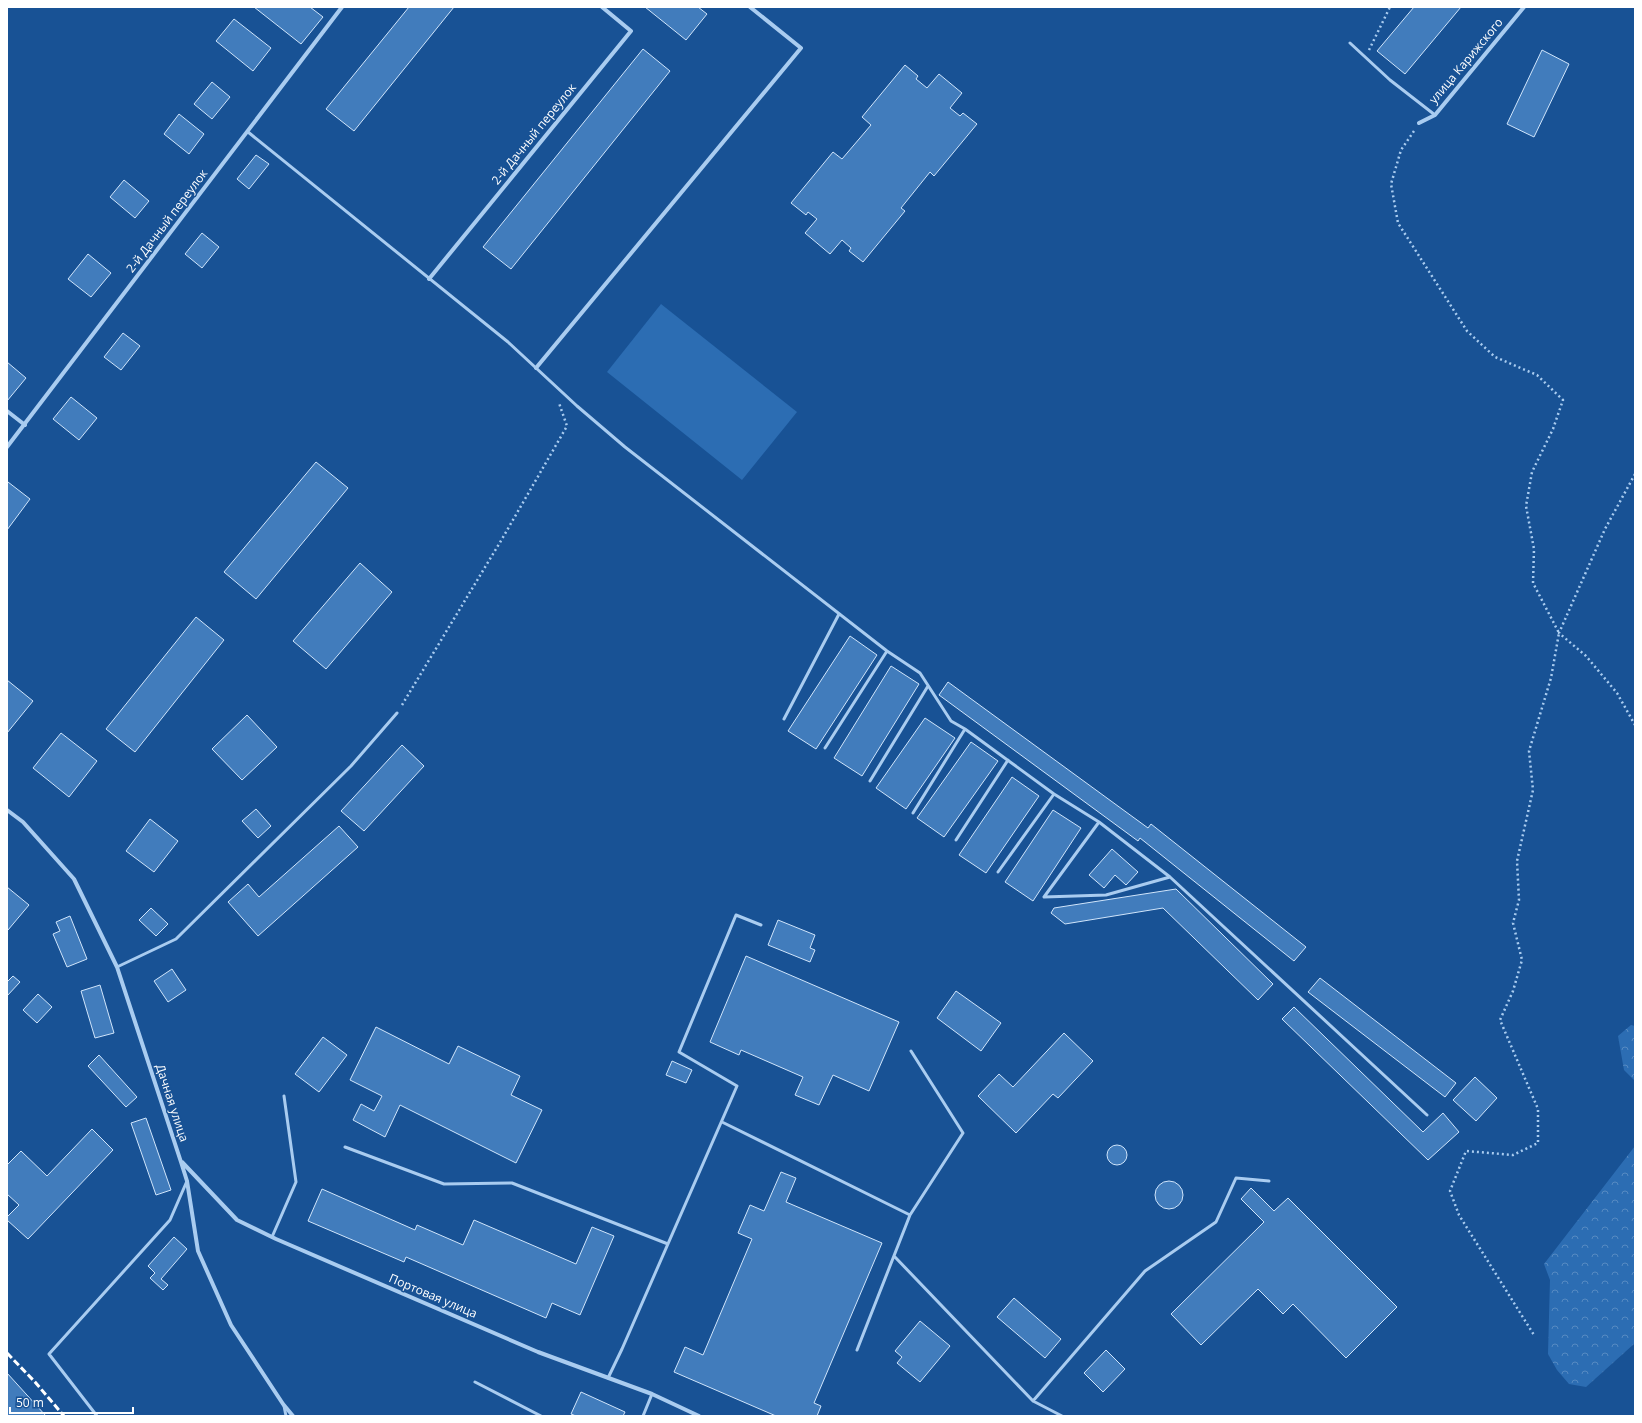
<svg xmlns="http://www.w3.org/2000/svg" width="1642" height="1423" font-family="'Open Sans',sans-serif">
  <defs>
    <pattern id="forest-crowns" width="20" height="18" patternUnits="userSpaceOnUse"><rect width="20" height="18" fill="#2c6db3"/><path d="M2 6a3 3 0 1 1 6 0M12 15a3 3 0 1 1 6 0" fill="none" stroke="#568ac2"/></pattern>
  </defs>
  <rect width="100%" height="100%" fill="#185295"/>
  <!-- grass -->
  <path fill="#2c6db3" d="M 661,304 L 797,412 L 742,480 L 607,372 Z"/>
  <!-- forest -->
  <path fill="url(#forest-crowns)" d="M 1631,1025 L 1635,1026 L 1635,1081 L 1624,1070 L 1618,1036 Z
    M 1635,1146 L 1635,1343 L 1586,1387 L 1569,1384 L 1557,1370 L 1548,1354 L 1550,1280 L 1544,1264 Z"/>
  <!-- building -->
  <path fill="#417cbc" stroke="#d0e5fb" d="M 254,7 L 310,7 L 323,17 L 301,44 Z
    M 409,7 L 454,7 L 354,131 L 326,109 Z
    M 645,7 L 698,7 L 707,14 L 686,40 Z
    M 1414,7 L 1461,7 L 1405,74 L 1377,51 Z
    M 234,19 L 271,48 L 253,71 L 216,41 Z
    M 643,49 L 670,71 L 511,269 L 483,247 Z
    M 1542,50 L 1569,64 L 1534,137 L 1507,124 Z
    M 905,65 L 918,76 L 916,79 L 927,88 L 939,74 L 962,93 L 950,108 L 960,116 L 963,113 L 977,124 L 934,176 L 930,172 L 901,208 L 905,211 L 863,262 L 849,251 L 851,248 L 842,240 L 830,254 L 805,233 L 817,219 L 808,212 L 806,215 L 791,203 L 833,152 L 842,159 L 871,125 L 862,117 Z
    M 212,82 L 230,97 L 212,119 L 194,104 Z
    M 179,114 L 204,134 L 189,154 L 164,134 Z
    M 256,155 L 269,164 L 249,189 L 237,179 Z
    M 124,180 L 149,201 L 135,218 L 110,197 Z
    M 202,233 L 219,247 L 202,268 L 185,254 Z
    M 88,254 L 111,273 L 91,297 L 68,279 Z
    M 123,333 L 140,346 L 121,370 L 104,357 Z
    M 7,362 L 26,378 L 7,401 Z
    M 71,397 L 97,418 L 79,440 L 53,419 Z
    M 316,462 L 348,488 L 256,599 L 224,572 Z
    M 8,482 L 30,499 L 7,530 L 7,483 Z
    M 360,563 L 392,592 L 326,669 L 293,641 Z
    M 196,617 L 224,640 L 135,752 L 106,729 Z
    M 850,636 L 877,655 L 816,749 L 788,731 Z
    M 891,666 L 919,684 L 862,776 L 834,758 Z
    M 7,680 L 33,701 L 7,733 Z
    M 948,682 L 1148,828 L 1151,824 L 1306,947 L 1294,961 L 1140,838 L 1138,841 L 939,695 Z
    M 247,715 L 277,747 L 242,780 L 212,749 Z
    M 925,718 L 955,738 L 906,809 L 876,788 Z
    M 61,733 L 97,761 L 69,797 L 33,768 Z
    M 971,742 L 998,761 L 944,837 L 917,818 Z
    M 402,745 L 424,766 L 364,831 L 341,811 Z
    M 1012,777 L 1039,796 L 986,873 L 959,855 Z
    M 256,809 L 271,826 L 258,838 L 242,821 Z
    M 1053,810 L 1081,828 L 1033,901 L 1005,882 Z
    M 150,819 L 178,841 L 154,872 L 126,851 Z
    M 339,826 L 358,847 L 258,936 L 228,902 L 248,884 L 259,897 Z
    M 1112,849 L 1138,872 L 1126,885 L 1115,875 L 1104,888 L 1089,875 Z
    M 7,887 L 29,905 L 8,930 L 7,929 Z
    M 1176,889 L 1273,984 L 1258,1000 L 1163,908 L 1065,924 L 1051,913 L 1054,908 Z
    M 151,908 L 168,924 L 156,936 L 139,920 Z
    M 70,916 L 87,959 L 67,967 L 53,934 L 60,931 L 56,922 Z
    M 778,920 L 815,935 L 810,948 L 815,950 L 810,962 L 768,945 Z
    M 746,956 L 899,1022 L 869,1091 L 833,1075 L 819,1105 L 795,1095 L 803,1077 L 741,1050 L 739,1055 L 710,1042 Z
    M 172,969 L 186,990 L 168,1002 L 154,981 Z
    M 13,976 L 20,982 L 7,996 L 7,982 Z
    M 1320,978 L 1456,1083 L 1445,1097 L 1308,992 Z
    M 100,985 L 114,1033 L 95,1038 L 81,991 Z
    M 956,991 L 1001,1023 L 981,1051 L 937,1018 Z
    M 38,994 L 52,1007 L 37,1023 L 23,1010 Z
    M 1294,1007 L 1423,1132 L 1443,1113 L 1459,1132 L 1428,1160 L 1282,1019 Z
    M 376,1027 L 449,1064 L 458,1046 L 520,1076 L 511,1095 L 542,1110 L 516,1163 L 400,1105 L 385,1137 L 353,1120 L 361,1104 L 374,1111 L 382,1096 L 350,1080 Z
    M 1064,1033 L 1093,1061 L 1058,1098 L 1053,1094 L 1016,1133 L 978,1096 L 999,1074 L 1013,1087 Z
    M 323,1037 L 347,1055 L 319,1092 L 295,1074 Z
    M 99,1055 L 137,1097 L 126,1107 L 88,1066 Z
    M 672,1061 L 692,1070 L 686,1083 L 666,1075 Z
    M 1475,1077 L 1497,1098 L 1476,1121 L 1453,1100 Z
    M 146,1118 L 171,1190 L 156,1195 L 131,1123 Z
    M 92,1129 L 113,1150 L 28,1239 L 7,1220 L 7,1217 L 19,1205 L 7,1194 L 7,1165 L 21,1151 L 47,1176 Z
    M1107 1155a10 10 0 1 1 20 0a10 10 0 1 1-20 0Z
    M 781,1172 L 796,1178 L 786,1202 L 882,1243 L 814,1403 L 821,1406 L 817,1416 L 776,1416 L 674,1372 L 685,1347 L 703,1355 L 752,1239 L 738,1233 L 750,1205 L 764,1211 Z
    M1155 1195a14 14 0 1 1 28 0a14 14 0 1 1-28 0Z
    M 1251,1188 L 1274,1211 L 1288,1198 L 1397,1307 L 1346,1358 L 1293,1304 L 1283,1314 L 1258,1289 L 1201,1345 L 1171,1314 L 1264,1222 L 1241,1199 Z
    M 322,1189 L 415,1230 L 417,1225 L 463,1245 L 474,1220 L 576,1264 L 592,1227 L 614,1236 L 580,1315 L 552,1303 L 546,1318 L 406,1257 L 404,1262 L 308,1221 Z
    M 174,1237 L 187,1249 L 161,1279 L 168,1285 L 163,1290 L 150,1278 L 155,1273 L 148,1266 Z
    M 1014,1298 L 1061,1339 L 1045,1358 L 997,1317 Z
    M 920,1321 L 950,1346 L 920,1382 L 897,1363 L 902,1357 L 895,1351 Z
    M 1106,1350 L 1125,1369 L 1103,1392 L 1084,1373 Z
    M 7,1373 L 46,1416 L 7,1416 Z
    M 581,1392 L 625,1412 L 623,1416 L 576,1416 L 571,1414 Z"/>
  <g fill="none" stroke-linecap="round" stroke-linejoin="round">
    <!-- path -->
    <path stroke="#a9ccf0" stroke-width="2.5" stroke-dasharray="2 3" stroke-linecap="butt" d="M 1369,50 L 1390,7
      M 1414,131 L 1401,150 L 1391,184 L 1398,223 L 1467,331 L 1495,357 L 1537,375 L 1563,400 L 1553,429 L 1532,472 L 1526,506 L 1534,549 L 1533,583 L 1559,633 L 1551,678 L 1529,751 L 1533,790 L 1517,861 L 1519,900 L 1513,923 L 1522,960 L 1513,991 L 1500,1020 L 1538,1109 L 1538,1143 L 1513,1155 L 1466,1151 L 1450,1191 L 1459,1215 L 1534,1335
      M 1635,474 L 1605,529 L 1559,633 L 1586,656 L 1617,693 L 1635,725
      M 402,705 L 502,539 L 567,426 L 559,403"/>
    <!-- lane -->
    <path stroke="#a9ccf0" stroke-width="3" d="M 1350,43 L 1390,80 L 1435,115
      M 248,132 L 508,342 L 577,406 L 625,447 L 887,651 L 920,673 L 951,721 L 965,729 L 1054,794 L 1099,822 L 1170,877 L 1427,1115
      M 784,719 L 839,614
      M 825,748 L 887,651
      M 870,781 L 928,686
      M 913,813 L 965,729
      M 1099,822 L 1044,897 L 1106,895 L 1170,877
      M 956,840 L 1008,760
      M 998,872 L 1054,794
      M 117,967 L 176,939 L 351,766 L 397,713
      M 722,1122 L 910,1215 L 857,1350
      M 345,1147 L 444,1184 L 512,1183 L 668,1244
      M 910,1215 L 963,1133 L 911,1051
      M 272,1237 L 296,1182 L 284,1096
      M 894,1256 L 1033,1401 L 1062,1416
      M 608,1378 L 622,1349 L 737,1086 L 679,1052 L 736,915 L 761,925
      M 475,1382 L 541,1416
      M 1033,1401 L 1145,1271 L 1216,1222 L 1236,1178 L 1269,1181
      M 284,1406 L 286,1416
      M 97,1416 L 49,1354 L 170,1220 L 187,1181
      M 643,1416 L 652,1394"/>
    <!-- street -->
    <path stroke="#a9ccf0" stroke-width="4" d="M 1419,123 L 1435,115 L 1524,7
      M 429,279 L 631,31 L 602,7
      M 536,368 L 801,48 L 750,7
      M 7,411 L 25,425
      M 7,447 L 342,7
      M 7,810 L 23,822 L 74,879 L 117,967 L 181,1162 L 187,1181 L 198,1251 L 231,1325 L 283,1404 L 293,1416
      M 182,1162 L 237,1220 L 276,1239 L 538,1352 L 652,1394 L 699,1416"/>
    <!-- rail -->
    <path stroke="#fff" stroke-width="3" stroke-dasharray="7 3" stroke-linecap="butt" d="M 7,1353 L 35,1382 L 64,1416"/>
  </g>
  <g text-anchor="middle" stroke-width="3" stroke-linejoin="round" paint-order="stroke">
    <!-- street labels -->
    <g font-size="12" fill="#fff" stroke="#185295">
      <text transform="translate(1466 61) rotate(-50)" y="4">улица Карижского</text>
      <text transform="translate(534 134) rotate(-51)" y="4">2-й Дачный переулок</text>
      <text transform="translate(167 221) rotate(-53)" y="4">2-й Дачный переулок</text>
      <text transform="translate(172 1103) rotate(72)" y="4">Дачная улица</text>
      <text transform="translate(433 1296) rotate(23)" y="4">Портовая улица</text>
    </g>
  </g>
  <!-- border -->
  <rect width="1642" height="1423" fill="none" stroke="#ffffff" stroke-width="16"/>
  <!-- scale -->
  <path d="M10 1407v6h123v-6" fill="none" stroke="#ffffff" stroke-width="2"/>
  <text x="16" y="1407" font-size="12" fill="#ffffff" stroke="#185295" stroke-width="3" paint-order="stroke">50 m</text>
</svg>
